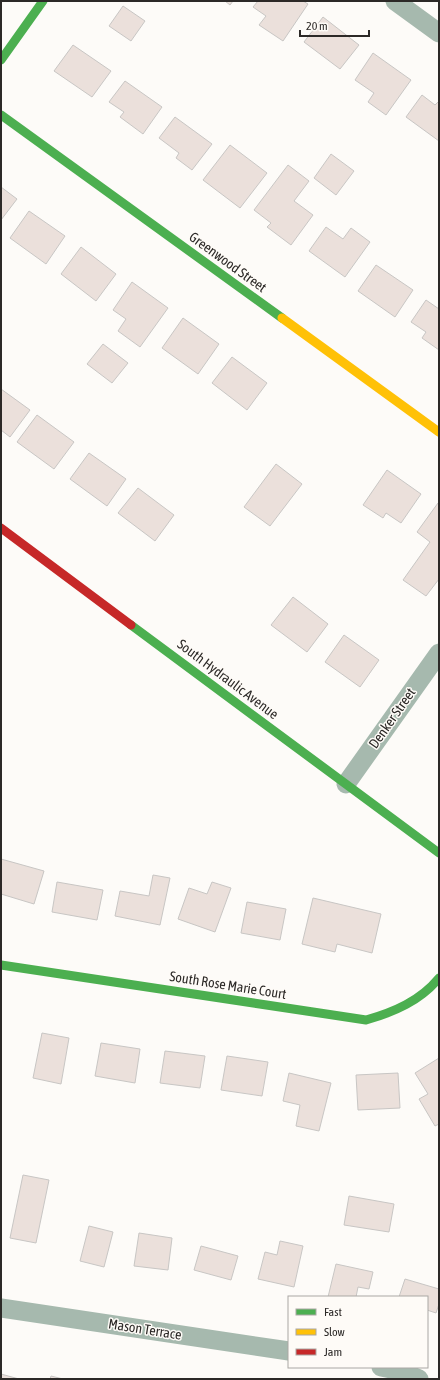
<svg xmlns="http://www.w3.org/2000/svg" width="440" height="1380" font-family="'Asap Condensed',sans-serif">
  <rect width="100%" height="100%" fill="#fdfbf8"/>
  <!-- building -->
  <path fill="#ebe0db" stroke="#c8c6c4" d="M 225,1 L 233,1 L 230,5 Z
    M 258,1 L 303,1 L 308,4 L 283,41 L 259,25 L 266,16 L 253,7 Z
    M 123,6 L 145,21 L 131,41 L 109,26 Z
    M 323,17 L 359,45 L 340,69 L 304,42 Z
    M 73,45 L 111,71 L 92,97 L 54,71 Z
    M 373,53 L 411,80 L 386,115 L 368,102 L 374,93 L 355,80 Z
    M 125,81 L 162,107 L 143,134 L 120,117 L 124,112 L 109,102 Z
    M 422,95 L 435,105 L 439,101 L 439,141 L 406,117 Z
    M 175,117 L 212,144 L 192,170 L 176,158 L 179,153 L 159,138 Z
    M 230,145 L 267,173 L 240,208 L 203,180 Z
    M 331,154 L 354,171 L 336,195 L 314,178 Z
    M 288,165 L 309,181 L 294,201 L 313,215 L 291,245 L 267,227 L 271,223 L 254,210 Z
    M 1,187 L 17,199 L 1,220 Z
    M 29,211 L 65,236 L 46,264 L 10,238 Z
    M 326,227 L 343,239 L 351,228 L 370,242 L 345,277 L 309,251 Z
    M 81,247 L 116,274 L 96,301 L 61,274 Z
    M 376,265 L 413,290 L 395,317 L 358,291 Z
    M 132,282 L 168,308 L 140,347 L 118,331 L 126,319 L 113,310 Z
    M 426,300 L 439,309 L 439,350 L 422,338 L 426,332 L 411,322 Z
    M 183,318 L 219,344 L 198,374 L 162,348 Z
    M 103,344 L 128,363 L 112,383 L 87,364 Z
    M 232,357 L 267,383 L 247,410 L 212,383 Z
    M 1,389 L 30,410 L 10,437 L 1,430 Z
    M 37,415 L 74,442 L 54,469 L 17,442 Z
    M 89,453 L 126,479 L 107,506 L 70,479 Z
    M 276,464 L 302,484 L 270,526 L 244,507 Z
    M 387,470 L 421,494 L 401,523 L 386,513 L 383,518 L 363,505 Z
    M 138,488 L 174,515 L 155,541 L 118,513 Z
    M 438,503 L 439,504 L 439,579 L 426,596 L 403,580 L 430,542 L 417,532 Z
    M 293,597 L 328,624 L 307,652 L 271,625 Z
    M 344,635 L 379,660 L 360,687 L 325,662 Z
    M 1,859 L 44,871 L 34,904 L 1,894 Z
    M 153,875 L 170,878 L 160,925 L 115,916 L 120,891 L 149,896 Z
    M 57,882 L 103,890 L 97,920 L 52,912 Z
    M 212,882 L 231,888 L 215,932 L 178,919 L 189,888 L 207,894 Z
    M 313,898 L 381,914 L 372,953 L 337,944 L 335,952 L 302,944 Z
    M 247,902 L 286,909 L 280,940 L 241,933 Z
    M 42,1033 L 69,1038 L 61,1084 L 33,1078 Z
    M 101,1043 L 140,1049 L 135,1083 L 95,1076 Z
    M 165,1051 L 205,1056 L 200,1088 L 160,1083 Z
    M 227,1056 L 268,1062 L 262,1096 L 221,1090 Z
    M 439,1058 L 439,1124 L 435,1126 L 419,1099 L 428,1094 L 415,1073 Z
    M 289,1073 L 331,1083 L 319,1131 L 296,1126 L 300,1105 L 283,1101 Z
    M 398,1073 L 400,1108 L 358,1110 L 356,1075 Z
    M 23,1175 L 49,1180 L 36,1243 L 10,1238 Z
    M 349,1196 L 394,1204 L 389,1232 L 344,1225 Z
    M 89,1226 L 113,1232 L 104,1267 L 80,1261 Z
    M 139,1233 L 172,1238 L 168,1270 L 134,1266 Z
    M 280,1241 L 303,1246 L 294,1287 L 258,1279 L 265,1252 L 277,1255 Z
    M 201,1246 L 238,1256 L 231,1280 L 194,1270 Z
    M 336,1264 L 373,1272 L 369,1289 L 358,1287 L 356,1297 L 328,1297 Z
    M 405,1279 L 439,1289 L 439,1304 L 436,1313 L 427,1310 L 427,1297 L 399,1297 Z
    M 1,1374 L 19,1379 L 1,1379 Z
    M 51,1376 L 63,1379 L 50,1379 Z"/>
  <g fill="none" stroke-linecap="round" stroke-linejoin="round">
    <!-- street -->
    <path stroke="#a6b9ae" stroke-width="19" d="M 395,1 L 439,33
      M 346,784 L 439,653
      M 1,1308 L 289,1351
      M 381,1367 L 401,1371 L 419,1379"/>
    <!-- fast -->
    <path stroke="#4caf50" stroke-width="9" d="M 1,60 L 43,1
      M 1,115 L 282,318
      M 131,625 L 439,853
      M 1,965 L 366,1020 C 394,1012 420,1001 439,978"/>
    <!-- slow -->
    <path stroke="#ffc107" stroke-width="9" d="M 282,318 L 439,432"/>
    <!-- jam -->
    <path stroke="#c62828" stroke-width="9" d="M 1,528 L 131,625"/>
  </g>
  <g text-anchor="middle" stroke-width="3" stroke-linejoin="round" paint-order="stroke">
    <!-- street labels -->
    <g font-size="14" fill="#2c2927" stroke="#fefbf7">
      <text transform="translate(228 262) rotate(36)" y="5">Greenwood Street</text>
      <text transform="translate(228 679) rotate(37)" y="5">South Hydraulic Avenue</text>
      <text transform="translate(392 718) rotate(-55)" y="5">Denker Street</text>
      <text transform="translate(228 985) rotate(9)" y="5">South Rose Marie Court</text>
      <text transform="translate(145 1329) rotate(9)" y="5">Mason Terrace</text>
    </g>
  </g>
  <!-- border -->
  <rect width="440" height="1380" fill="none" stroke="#2c2927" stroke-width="4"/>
  <!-- legend -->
  <rect x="288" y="1296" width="140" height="72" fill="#fefbf7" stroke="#aaa7a4"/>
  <rect x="296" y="1309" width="20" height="6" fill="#4caf50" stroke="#aaa7a4"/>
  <text x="324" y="1316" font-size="12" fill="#2c2927">Fast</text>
  <rect x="296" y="1329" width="20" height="6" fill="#ffc107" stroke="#aaa7a4"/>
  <text x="324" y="1336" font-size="12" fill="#2c2927">Slow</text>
  <rect x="296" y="1349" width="20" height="6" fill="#c62828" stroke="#aaa7a4"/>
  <text x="324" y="1356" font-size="12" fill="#2c2927">Jam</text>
  <!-- scale -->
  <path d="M300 30v6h69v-6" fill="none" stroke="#2c2927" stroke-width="2"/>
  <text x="306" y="30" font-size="12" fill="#2c2927" stroke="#fefbf7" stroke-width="3" paint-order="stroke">20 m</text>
</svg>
